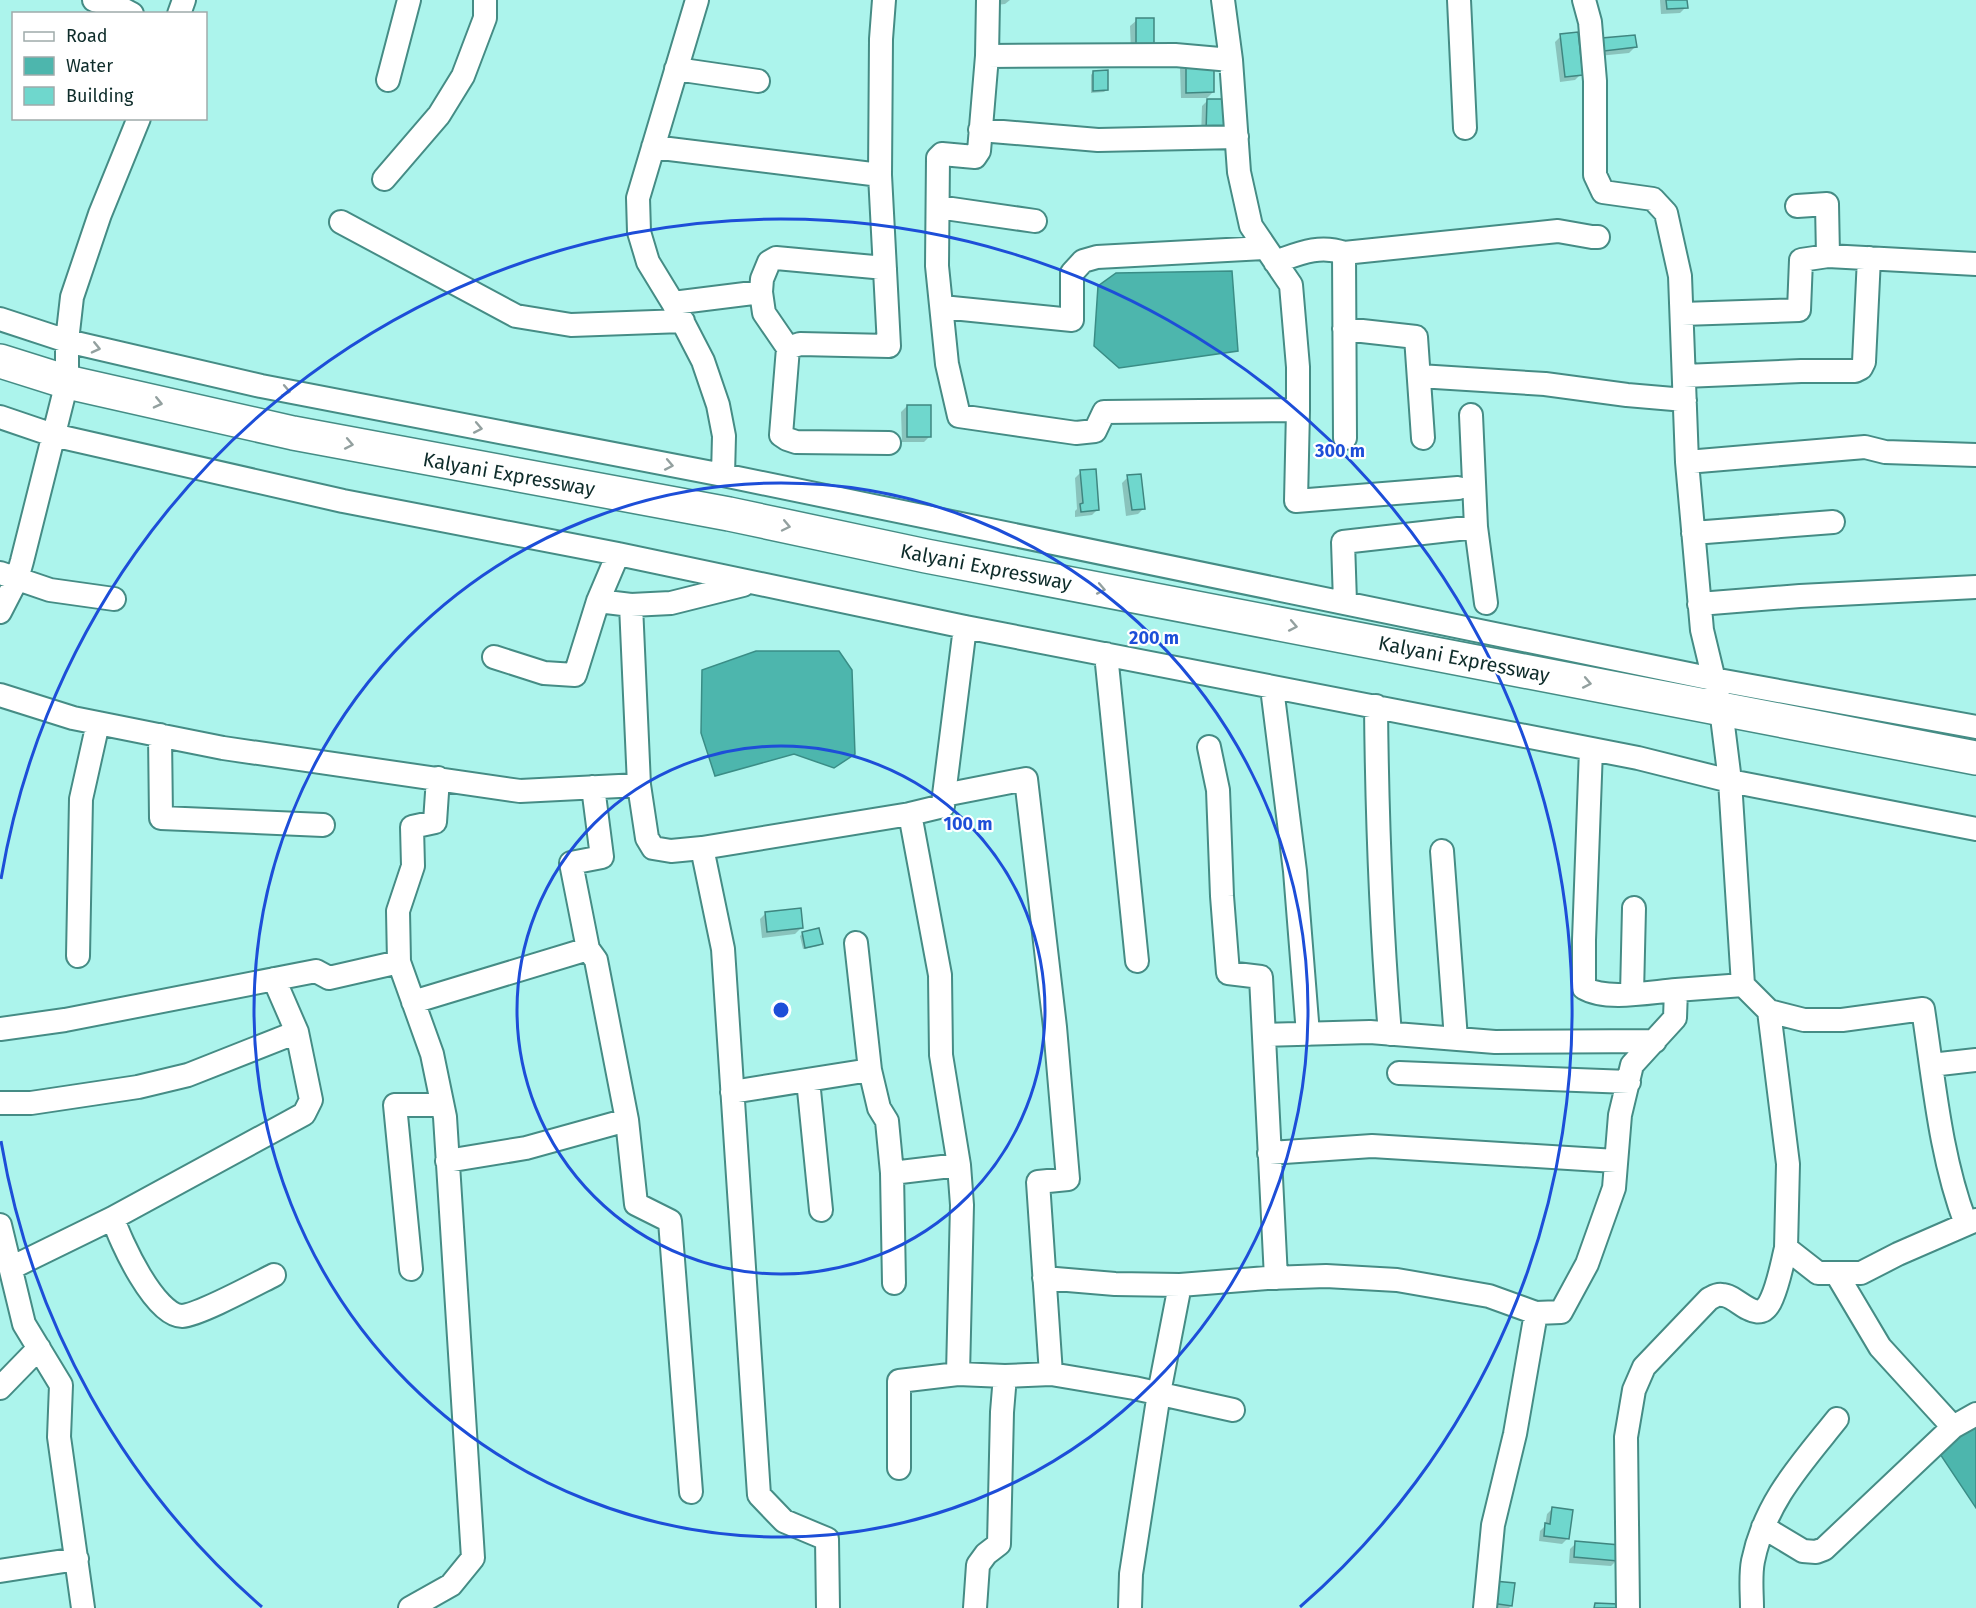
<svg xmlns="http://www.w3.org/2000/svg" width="1976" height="1608" font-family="'Fira Sans',sans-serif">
  <rect width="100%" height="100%" fill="#acf4ec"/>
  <!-- water -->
  <path fill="#4db6ad" stroke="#3a8d86" stroke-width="1.5" d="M 1232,271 L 1238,351 L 1119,368 L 1094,346 L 1098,286 L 1116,273 Z
    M 756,651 L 839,651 L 852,670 L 855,754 L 834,768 L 794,754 L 715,776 L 701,733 L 702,670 Z
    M 1976,1421 L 1976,1508 L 1938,1451 Z"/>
  <!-- shadow -->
  <path fill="#0003" d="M 996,0 L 1010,0 L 1005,4 L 996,5 Z
    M 1660,0 L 1686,0 L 1686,7 L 1680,13 L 1661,14 Z
    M 1137,20 L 1153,20 L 1131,52 L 1130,26 Z
    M 1561,36 L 1581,74 L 1575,80 L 1560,82 L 1555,42 Z
    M 1597,46 L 1635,47 L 1629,53 L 1598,56 Z
    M 1186,62 L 1213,92 L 1207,98 L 1181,98 L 1180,68 Z
    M 1093,72 L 1107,90 L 1104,92 L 1091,93 L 1091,75 Z
    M 1208,100 L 1227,101 L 1201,138 L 1202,106 Z
    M 907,406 L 930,436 L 924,442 L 902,442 L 901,412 Z
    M 1081,472 L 1098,509 L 1092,515 L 1075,517 L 1075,511 L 1077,509 L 1075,478 Z
    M 1128,477 L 1144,508 L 1138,514 L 1126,516 L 1122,483 Z
    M 766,913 L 801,928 L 795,934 L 762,938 L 760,919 Z
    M 803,933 L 821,944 L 819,946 L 803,949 L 800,936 Z
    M 1553,1508 L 1568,1538 L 1562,1544 L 1539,1541 L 1540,1531 L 1545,1526 L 1547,1514 Z
    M 1576,1543 L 1617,1560 L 1611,1566 L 1569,1563 L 1570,1549 Z
    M 1489,1588 L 1511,1606 L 1509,1608 L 1486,1608 Z"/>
  <!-- building -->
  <path fill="#6fd7cd" stroke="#3f8680" stroke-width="1.5" d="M 1666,0 L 1687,0 L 1688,8 L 1667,9 Z
    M 1136,18 L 1154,18 L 1154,46 L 1136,46 Z
    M 1578,32 L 1583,75 L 1565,77 L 1560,34 Z
    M 1635,35 L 1637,47 L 1604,51 L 1602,38 Z
    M 1214,60 L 1214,92 L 1186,93 L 1186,61 Z
    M 1108,70 L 1108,90 L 1093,91 L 1093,71 Z
    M 1207,99 L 1228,99 L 1227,133 L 1206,132 Z
    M 907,405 L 931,405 L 931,437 L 907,437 Z
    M 1096,469 L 1099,510 L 1081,512 L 1080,504 L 1083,503 L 1080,470 Z
    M 1141,474 L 1145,509 L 1132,510 L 1127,475 Z
    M 801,908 L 803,928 L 767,932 L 765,912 Z
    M 819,928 L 823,944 L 805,948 L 802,932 Z
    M 1552,1507 L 1573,1510 L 1569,1539 L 1544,1536 L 1545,1523 L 1550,1524 Z
    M 1575,1541 L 1620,1545 L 1618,1561 L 1574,1557 Z
    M 1494,1581 L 1515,1583 L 1512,1606 L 1491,1603 Z
    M 1595,1603 L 1619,1604 L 1619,1608 L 1594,1608 Z"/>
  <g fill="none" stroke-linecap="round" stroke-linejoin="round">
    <!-- minor casing -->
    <g stroke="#458c85" stroke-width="26">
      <path id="minor" d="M 94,0 L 117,6 L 132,14
        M 697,0 L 638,198 L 639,232 L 648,262 L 673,303 L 703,361 L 718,405 L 724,436 L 723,475
        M 988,0 L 987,56 L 979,151 L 975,157 L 942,154 L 938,158 L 937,266 L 947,364 L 959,416 L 1076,433 L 1095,431 L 1104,412 L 1298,410 L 1298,367 L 1291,285 L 1251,226 L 1239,172 L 1231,60 L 1223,0
        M 1459,0 L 1465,128
        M 1584,0 L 1590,22 L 1595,81 L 1595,175 L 1603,192 L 1653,199 L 1666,213 L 1680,276 L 1687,462 L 1702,630 L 1721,709 L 1730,781 L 1743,985
        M 179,14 L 184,0
        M 987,56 L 1175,55 L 1231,60
        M 676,69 L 758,81
        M 388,80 L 409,0
        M 980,130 L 1098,140 L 1237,137
        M 653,147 L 880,175
        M 384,179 L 439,115 L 463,76 L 485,18 L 485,0
        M 1797,206 L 1827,204 L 1828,256 L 1976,264
        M 938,207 L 1035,221
        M 341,222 L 516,316 L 571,325 L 683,321
        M 1344,253 L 1345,438
        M 1275,262 C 1298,254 1319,244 1344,253 L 1558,231 L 1592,237 L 1598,237
        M 761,292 L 762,279 L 769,262 L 776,258 L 885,268
        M 673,303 L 761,292 L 764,313 L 788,348 L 800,344 L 889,346 L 880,175 L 881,39 L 884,0
        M 942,307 L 1072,320 L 1072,273 L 1083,261 L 1097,257 L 1264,248
        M 1682,314 L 1799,310 L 1801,260 L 1828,256
        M 0,319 L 67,341 L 261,386 L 723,475 L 1713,679 L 1976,727
        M 1344,329 L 1416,337 L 1423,438
        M 788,348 L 781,435 L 787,439 L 796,442 L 889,443
        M 1419,376 L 1545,384 L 1627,395 L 1685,400
        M 1684,376 L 1801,371 L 1855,371 L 1861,368 L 1864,362 L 1869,258
        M 1298,410 L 1296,501 L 1458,488
        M 1471,415 L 1476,527 L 1486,603
        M 0,417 L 53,435 L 343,501 L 618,554 L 965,627 L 1638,758 L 1730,781 L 1976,829
        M 1687,462 L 1865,447 L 1885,452 L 1976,455
        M 1693,533 L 1833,522
        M 0,573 L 50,590 L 114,599
        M 598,601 L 631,605 L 671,603 L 743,585
        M 1345,602 L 1343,542 L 1476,527
        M 1699,604 L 1800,596 L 1976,587
        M 631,605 L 639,785
        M 0,612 L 17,579 L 22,561 L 67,382 L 67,341 L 72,297 L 100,214 L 139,118
        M 965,627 L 944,795 L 1026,779 L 1055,1027 L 1068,1179 L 1038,1182 L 1051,1374 L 1005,1376 L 1002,1412 L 999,1544 L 986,1554 L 978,1565 L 975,1608
        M 1106,654 L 1137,961
        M 494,657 L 544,673 L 575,675 L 598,601 L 618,554
        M 1272,688 L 1295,871 L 1308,1034
        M 0,695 L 73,718 L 223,748 L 520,791 L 639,785 L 647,838 L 653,848 L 671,851 L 702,848 L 723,949 L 759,1495 L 784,1521 L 827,1539 L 828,1608
        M 1376,706 C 1377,816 1381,925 1390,1034
        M 160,735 L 161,818 L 323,825
        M 1209,747 L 1218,790 L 1222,896 L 1228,973 L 1261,977 L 1276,1278
        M 1591,749 L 1584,940 L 1584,988 C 1606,1001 1650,992 1676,990
        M 593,787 L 602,857 L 571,863 L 588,949 L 596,960 L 627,1120
        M 944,795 L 943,806 L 910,814 L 940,975 L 941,1055 L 959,1165
        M 702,848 L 910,814
        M 1442,851 L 1456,1039
        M 78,956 L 81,799 L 98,723
        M 1632,994 L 1634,908
        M 413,1002 L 588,949
        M 1769,1011 L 1804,1020 L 1842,1020 L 1923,1009 C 1934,1081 1940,1156 1966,1224
        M 0,1029 L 65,1020 L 316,971 L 329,978 L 399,962
        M 1264,1035 L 1370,1032 L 1495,1042 L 1655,1041
        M 1931,1065 L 1976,1060
        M 870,1070 L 879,1108 L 887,1121 L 892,1173 L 894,1283
        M 1399,1073 L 1629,1082
        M 808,1080 L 821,1210
        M 732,1092 L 870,1070 L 856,943
        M 0,1103 L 31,1103 L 138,1087 L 188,1075 L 297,1032
        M 1269,1153 L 1372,1146 L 1616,1161
        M 447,1161 L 526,1148 L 627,1120 L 636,1204 L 670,1221 L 691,1492
        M 892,1173 L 959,1165 L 962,1205 L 958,1374
        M 113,1218 C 120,1241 155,1316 182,1316 C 199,1315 256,1284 274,1275
        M 0,1225 L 24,1324 L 61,1385 L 59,1437 L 83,1608
        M 11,1268 L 113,1218 L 304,1114 L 311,1100 L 297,1032 L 274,979
        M 411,1269 L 395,1105 L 442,1105
        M 1836,1273 L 1880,1347 L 1953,1427
        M 1044,1278 L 1115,1284 L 1180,1285 L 1267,1278 L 1326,1276 L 1397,1280 L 1489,1296 L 1536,1313 L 1561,1312 L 1587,1264 L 1614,1188 L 1620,1115 L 1632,1065 L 1675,1018 L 1676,990 L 1743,985 L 1769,1011 L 1788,1164 L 1786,1248 L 1818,1273 L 1861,1273 L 1898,1254 L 1976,1220
        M 1051,1374 L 1134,1388 L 1233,1410
        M 0,1388 L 39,1348
        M 899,1468 L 899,1381 L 958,1374 L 1005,1376
        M 1763,1527 L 1803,1551 L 1816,1552 L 1824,1549 L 1953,1427 L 1976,1414
        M 0,1571 L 77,1559
        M 410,1608 L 451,1585 L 473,1558 L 445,1117 L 432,1054 L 399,962 L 398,911 L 413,866 L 412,827 L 435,822 L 438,778
        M 1130,1608 L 1131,1574 L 1159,1393 L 1180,1285
        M 1485,1608 L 1493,1525 L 1515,1434 L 1536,1313
        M 1628,1608 L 1626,1437 L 1634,1390 L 1644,1367 L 1709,1299 C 1713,1297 1717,1294 1722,1295 C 1738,1295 1759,1330 1772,1298 C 1779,1282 1782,1264 1786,1248
        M 1752,1608 C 1752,1593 1750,1576 1753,1561 C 1765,1502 1801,1464 1837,1419"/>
    </g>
    <!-- highway casing -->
    <g stroke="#458c85" stroke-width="36">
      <path id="highway" d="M 0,361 L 67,382 L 293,433 L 729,514 L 926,556 L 1976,758"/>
    </g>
    <!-- minor -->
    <use href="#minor" stroke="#fff" stroke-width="22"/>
    <!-- highway -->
    <use href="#highway" stroke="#fff" stroke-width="33"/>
  </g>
  <!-- one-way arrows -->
  <defs><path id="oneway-chevron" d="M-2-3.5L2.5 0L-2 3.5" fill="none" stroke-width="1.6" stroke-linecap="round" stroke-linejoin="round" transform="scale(1.5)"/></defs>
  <g stroke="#93a09f">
    <use href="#oneway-chevron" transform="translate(96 348) rotate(13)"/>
    <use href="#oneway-chevron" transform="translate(286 391) rotate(11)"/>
    <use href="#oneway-chevron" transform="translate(158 403) rotate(13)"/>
    <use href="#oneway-chevron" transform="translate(478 428) rotate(11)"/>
    <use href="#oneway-chevron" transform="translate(349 444) rotate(11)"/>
    <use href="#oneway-chevron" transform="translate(669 465) rotate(11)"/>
    <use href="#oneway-chevron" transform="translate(786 526) rotate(12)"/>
    <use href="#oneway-chevron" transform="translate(1101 589) rotate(11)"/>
    <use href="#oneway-chevron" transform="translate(1293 626) rotate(11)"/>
    <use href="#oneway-chevron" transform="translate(1587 683) rotate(11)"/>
  </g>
  <!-- distance rings -->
  <g fill="none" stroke="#1d4ed8" stroke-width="3">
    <circle cx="781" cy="1010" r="264"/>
    <circle cx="781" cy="1010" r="527"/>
    <path d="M262 1607A791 791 0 0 1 1 1141M1 879A791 791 0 1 1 1300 1607"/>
  </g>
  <g text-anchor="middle" stroke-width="4.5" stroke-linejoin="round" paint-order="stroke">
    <!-- street labels -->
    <g font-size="20" fill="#0e2c2a" stroke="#fff">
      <text transform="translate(509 474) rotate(10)" y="7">Kalyani Expressway</text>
      <text transform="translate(986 567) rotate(11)" y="7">Kalyani Expressway</text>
      <text transform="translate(1464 659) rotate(11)" y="7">Kalyani Expressway</text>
    </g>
  </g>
  <circle cx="781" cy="1010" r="9" fill="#1d4ed8" stroke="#fff" stroke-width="3"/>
  <g font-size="18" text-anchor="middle" font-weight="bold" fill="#1d4ed8" stroke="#fff" stroke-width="4.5" stroke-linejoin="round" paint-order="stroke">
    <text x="1340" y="457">300 m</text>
    <text x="1154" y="644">200 m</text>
    <text x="968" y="830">100 m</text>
  </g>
  <!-- legend -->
  <rect x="12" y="12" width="195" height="108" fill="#ffffff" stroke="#9fabaa" stroke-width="1.5"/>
  <rect x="24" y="32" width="30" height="9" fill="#ffffff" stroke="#9fabaa" stroke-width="1.5"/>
  <text x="66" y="42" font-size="18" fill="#0e2c2a">Road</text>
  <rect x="24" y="57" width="30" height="18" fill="#4db6ad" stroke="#9fabaa" stroke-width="1.5"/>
  <text x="66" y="72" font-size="18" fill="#0e2c2a">Water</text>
  <rect x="24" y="87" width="30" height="18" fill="#6fd7cd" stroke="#9fabaa" stroke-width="1.5"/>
  <text x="66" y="102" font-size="18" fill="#0e2c2a">Building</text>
</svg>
